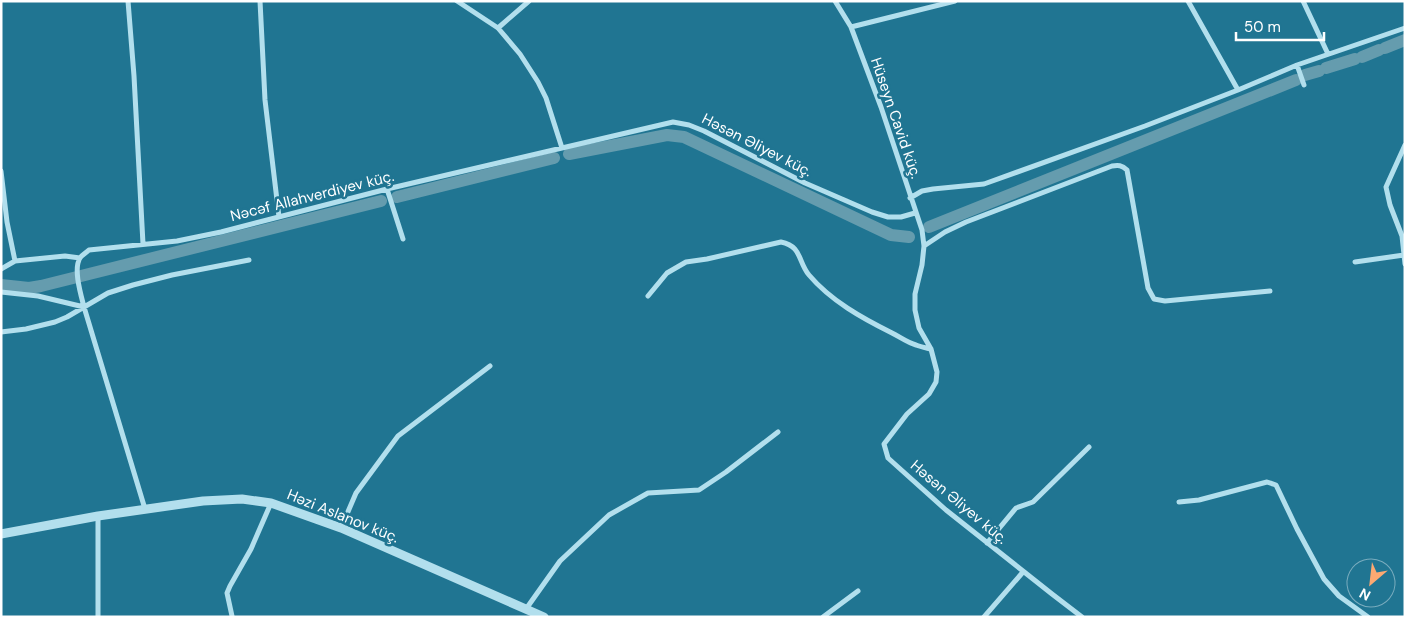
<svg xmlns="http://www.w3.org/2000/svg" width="1406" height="618" font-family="'DM Sans',sans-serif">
  <rect width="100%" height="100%" fill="#207592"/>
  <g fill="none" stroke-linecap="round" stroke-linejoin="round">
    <!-- canal -->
    <path stroke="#659cae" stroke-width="12" d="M 1385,48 L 1405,40
      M 1362,57 L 1379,50
      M 1326,68 L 1355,59
      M 1305,75 L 1319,71
      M 569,154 L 667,135 L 684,137 L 891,235 L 909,237
      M 397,197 L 554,158
      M 929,227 L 1296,80
      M 1,285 L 29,288 L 41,286 L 381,201"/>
    <!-- minor -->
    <path stroke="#b2dfed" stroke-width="5" d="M 128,1 L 134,76 L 143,244
      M 260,1 L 265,100 L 279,217
      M 457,1 L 498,28 L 520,54 L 538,82 L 546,98 L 562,148
      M 835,1 L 851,27 L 881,107 L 922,230 L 924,246 L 922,265 L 915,294 L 915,310 L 919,328 L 931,349 L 937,372 L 936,382 L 929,394 L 907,414 L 884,444 L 888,458 L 946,510 L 1052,594 L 1082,617
      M 1188,1 L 1238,90 L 1297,65 L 1405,28
      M 1303,1 L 1328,54
      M 851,27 L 955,1
      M 498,28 L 529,1
      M 1297,65 L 1304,85
      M 1405,145 L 1386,187 L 1390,205 L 1402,236 L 1405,264
      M 1,171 L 7,222 L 15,261
      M 387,189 L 403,239
      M 910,198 L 922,191 L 933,189 L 984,184 L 1145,126 L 1238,90
      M 924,246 L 945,232 L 966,222 L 1112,166 C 1118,165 1122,165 1127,170 L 1148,288 L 1154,299 L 1165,301 L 1270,291
      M 1355,262 L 1404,255
      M 1,269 L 15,261 L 65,256 L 80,258
      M 1,292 L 38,296 L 84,307
      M 648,296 L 667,273 L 686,262 L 707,259 L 781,242 C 802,246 798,262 809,275 C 831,301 862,318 892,333 C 900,337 908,343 916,345 C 921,347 927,348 931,349
      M 1,332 L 26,329 L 55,322 L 67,317 L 108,293 L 133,285 L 172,275 L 249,260
      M 1179,502 L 1199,500 L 1267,482 L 1276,485 L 1297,529 L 1324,579 L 1339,596 L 1368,617
      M 145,509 L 84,307 C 81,295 73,269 80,258 C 82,255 86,253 89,250 L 177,241 L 221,232 L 387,189 L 673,122 L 689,125 L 704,131 L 805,183 L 872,212 L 888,217 L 901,217 L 915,213
      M 98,516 L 98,617
      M 341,528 L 356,493 L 398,436 L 490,366
      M 987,543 L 1016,508 L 1033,502 L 1089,447
      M 526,609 L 560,561 L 609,515 L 648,493 L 699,490 L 726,472 L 778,432
      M 232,616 L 227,593 L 230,586 L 251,549 L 271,503
      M 823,617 L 858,591
      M 984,617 L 1023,572"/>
    <!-- tertiary -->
    <path stroke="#b2dfed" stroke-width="9" d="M 1,534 L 98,516 L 203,501 L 242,499 L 271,503 L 341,528 L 544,617"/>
  </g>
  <g text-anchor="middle" stroke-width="5" stroke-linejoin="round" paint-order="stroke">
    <!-- street labels -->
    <g font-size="15" fill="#fff" stroke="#207592">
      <text transform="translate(896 118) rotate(71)" y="5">Hüseyn Cavid küç.</text>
      <text transform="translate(757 145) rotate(27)" y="5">Həsən Əliyev küç.</text>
      <text transform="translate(312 196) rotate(-14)" y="5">Nəcəf Allahverdiyev küç.</text>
      <text transform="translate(959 502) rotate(40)" y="5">Həsən Əliyev küç.</text>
      <text transform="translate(343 516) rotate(22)" y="5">Həzi Aslanov küç.</text>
    </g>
  </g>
  <!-- border -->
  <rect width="1406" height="618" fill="none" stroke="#ffffff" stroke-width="5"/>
  <!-- north arrow -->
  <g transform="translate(1371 583) rotate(208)"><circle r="24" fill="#207592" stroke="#79acbe"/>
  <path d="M0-4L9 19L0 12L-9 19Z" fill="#fba972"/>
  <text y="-8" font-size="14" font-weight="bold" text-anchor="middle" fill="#ffffff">N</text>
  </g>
  <!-- scale -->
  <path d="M1236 32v8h88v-8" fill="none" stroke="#ffffff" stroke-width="2.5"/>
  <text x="1244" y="32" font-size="15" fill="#ffffff" stroke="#207592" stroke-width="4" paint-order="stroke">50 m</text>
</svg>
